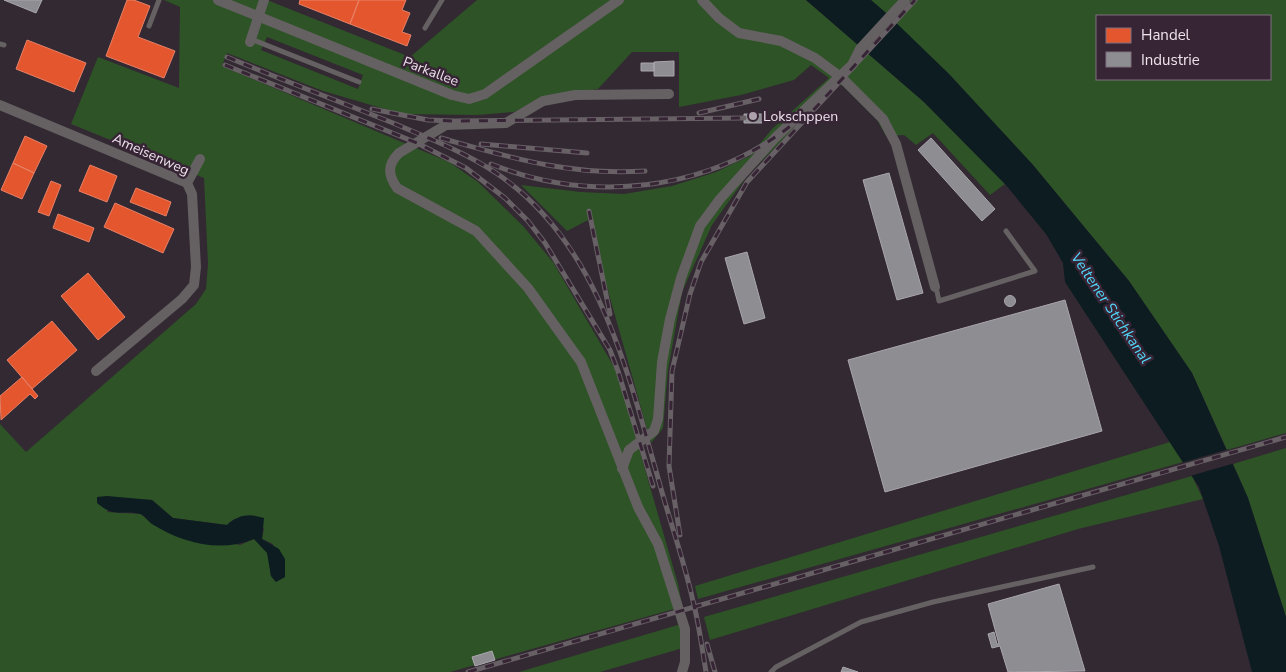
<svg xmlns="http://www.w3.org/2000/svg" width="1286" height="672" font-family="'Nunito Sans',sans-serif">
  <rect width="100%" height="100%" fill="#332932"/>
  <!-- green -->
  <path fill="#2d5326" fill-rule="evenodd" d="M 164,0 L 267,0 L 410,57 L 477,0 L 806,0 L 924,102 L 1005,184 L 990,195 L 933,133 L 916,145 L 904,135 L 886,136 L 877,120 L 843,86 L 837,84 L 747,176 L 712,225 L 682,292 L 668,370 L 663,428 L 651,443 L 603,273 L 592,218 L 567,231 L 521,185 L 581,192 L 624,194 L 672,186 L 716,172 L 750,156 L 772,129 L 829,78 L 811,65 L 794,80 L 741,95 L 679,107 L 679,52 L 632,52 L 598,89 L 548,95 L 514,112 L 477,115 L 402,114 L 323,91 L 227,53 L 222,66 L 449,162 L 478,182 L 523,226 L 553,262 L 617,372 L 678,584 L 690,646 L 600,672 L 519,672 L 678,625 L 674,609 L 450,672 L 0,672 L 0,424 L 26,452 L 196,304 L 206,289 L 208,264 L 204,178 L 71,124 L 98,57 L 179,88 L 180,7 ZM 267,37 L 363,75 L 358,89 L 261,50 ZM 115,498 L 152,500 L 173,518 L 227,525 L 234,519 L 264,528 L 262,539 L 273,544 L 276,582 L 271,576 L 268,553 L 254,539 L 240,545 L 162,528 L 152,524 L 141,514 L 107,512 Z
    M 871,0 L 1286,0 L 1286,433 L 1227,450 L 1192,373 L 1129,281 L 1033,165 L 949,74 ZM 1097,16 L 1270,16 L 1270,79 L 1097,79 Z
    M 1170,442 L 1183,462 L 698,599 L 695,586 Z
    M 1286,448 L 1286,617 L 1248,498 L 1233,464 Z
    M 1192,476 L 1203,499 L 1078,529 L 710,640 L 704,617 Z"/>
  <!-- water -->
  <path fill="#0d1c21" d="M 806,0 L 871,0 L 885,12 L 949,74 L 1033,165 L 1129,281 L 1192,373 L 1248,498 L 1286,617 L 1286,672 L 1252,672 L 1219,546 L 1199,487 L 1065,282 L 1063,263 L 1046,234 L 1005,184 L 924,102 Z
    M 107,496 L 152,500 L 173,518 L 227,525 C 238,515 249,513 264,518 L 262,539 L 279,549 L 285,559 L 285,577 L 276,582 L 271,576 L 267,553 L 254,539 C 220,553 182,543 152,524 C 148,521 144,515 140,514 C 121,509 116,519 97,503 L 97,497 Z"/>
  <!-- pier -->
  <path fill="#332932" d="M 1229,449 L 1235,463 L 1190,476 L 1181,463 Z"/>
  <!-- shops -->
  <path fill="#e4572e" stroke="#e78167" d="M 127,0 L 134,0 L 150,6 L 138,37 L 175,51 L 164,78 L 106,56 Z
    M 300,0 L 359,0 L 350,24 L 299,4 Z
    M 359,0 L 406,0 L 402,10 L 410,13 L 402,32 L 411,35 L 407,46 L 350,24 Z
    M 27,40 L 86,63 L 74,92 L 16,69 Z
    M 25,136 L 47,146 L 34,173 L 13,163 Z
    M 13,163 L 34,173 L 22,199 L 1,190 Z
    M 90,165 L 117,176 L 107,202 L 79,191 Z
    M 51,181 L 61,185 L 49,216 L 38,212 Z
    M 136,188 L 171,202 L 166,216 L 130,202 Z
    M 115,203 L 174,229 L 163,253 L 104,227 Z
    M 58,214 L 94,228 L 89,242 L 53,228 Z
    M 88,273 L 125,317 L 98,340 L 61,296 Z
    M 52,321 L 77,350 L 32,389 L 7,360 Z
    M 22,377 L 38,396 L 35,399 L 30,394 L 1,420 L 0,396 Z"/>
  <!-- industry -->
  <path fill="#8d8d92" stroke="#aaa6ad" d="M 4,0 L 42,0 L 36,13 Z
    M 674,61 L 674,76 L 654,76 L 654,62 Z
    M 641,63 L 654,63 L 654,71 L 641,71 Z
    M 744,114 L 762,114 L 762,123 L 744,123 Z
    M 931,138 L 995,209 L 982,221 L 918,150 Z
    M 889,173 L 923,293 L 897,300 L 863,180 Z
    M 747,252 L 765,318 L 744,324 L 725,258 Z
    M1004.5 301a5.5 5.5 0 1 1 11 0a5.5 5.5 0 1 1-11 0Z
    M 1065,300 L 1102,431 L 885,492 L 848,360 Z
    M 1059,584 L 1085,671 L 1008,672 L 1000,646 L 992,648 L 988,634 L 994,632 L 997,644 L 999,644 L 988,604 Z
    M 492,651 L 495,660 L 475,666 L 472,657 Z
    M 843,667 L 858,672 L 841,672 Z"/>
  <g fill="none" stroke-linecap="round" stroke-linejoin="round">
    <!-- lane -->
    <path stroke="#656061" stroke-width="5" d="M 149,26 L 159,0
      M 425,28 L 442,0
      M 251,39 L 359,82
      M 0,44 L 4,45
      M 936,287 L 939,301 L 1035,271 L 1006,231
      M 771,672 L 776,667 L 861,622 L 933,602 L 1093,567"/>
    <!-- street -->
    <path stroke="#656061" stroke-width="10" d="M 218,0 L 452,95 L 469,99 L 485,94 L 619,0
      M 702,0 L 719,18 L 739,33 L 781,41 L 815,58 L 842,78 L 883,119 L 896,144 L 935,287
      M 250,42 L 264,0
      M 669,94 L 575,95 L 543,101 L 506,123 L 446,125 L 399,153 C 387,165 388,175 397,188 L 476,231 L 528,288 L 581,362 L 638,507 L 658,544 L 685,629 L 685,662 L 682,672
      M 0,105 L 187,183 L 192,194 L 196,267 L 194,285 L 182,299 L 96,371
      M 187,183 L 200,159
      M 622,469 L 629,450 L 654,431 L 658,419 L 662,362 L 670,319 L 681,278 L 700,226 L 720,199 L 775,138 L 852,65 L 860,49 L 905,0"/>
    <!-- rail casing -->
    <g stroke="#676065" stroke-width="5">
      <path id="rail" d="M 227,57 C 282,80 338,101 393,123 C 428,138 465,152 496,173 C 597,240 627,369 658,478 C 669,519 684,560 693,601 C 699,624 702,648 706,672
        M 225,65 L 417,143 L 466,168 L 505,198 L 528,221 L 545,243 L 610,350 L 618,371 L 653,486
        M 372,109 L 428,120 L 454,121 L 744,118
        M 699,113 L 759,99
        M 441,138 C 512,158 569,176 645,171
        M 481,144 L 587,153
        M 491,164 C 591,204 708,192 793,124
        M 589,211 L 610,314
        M 680,535 L 669,466 L 672,371 L 690,294 L 701,262 L 747,182 L 915,0
        M 707,644 L 715,672
        M 468,672 L 1286,437"/>
    </g>
    <!-- rail -->
    <use href="#rail" stroke="#372536" stroke-width="3" stroke-dasharray="9" stroke-linecap="butt"/>
  </g>
  <!-- markers -->
  <circle fill="#ada1ac" stroke="#372536" stroke-width="2" cx="753" cy="116" r="5"/>
  <g text-anchor="middle" stroke-width="5" stroke-linejoin="round" paint-order="stroke">
    <!-- street labels -->
    <g font-size="14" fill="#eee2ed" stroke="#372536">
      <text transform="translate(431 71) rotate(21)" y="5">Parkallee</text>
      <text transform="translate(151 154) rotate(24)" y="5">Ameisenweg</text>
    </g>
    <!-- poi labels -->
    <g font-size="14" fill="#eee2ed" stroke="#372536" text-anchor="start">
      <text x="763" y="121">Lokschppen</text>
    </g>
    <!-- water labels -->
    <g font-size="15" font-style="italic" fill="#51d9fa" stroke="#372536">
      <text transform="translate(1111 308) rotate(56)" y="5">Veltener Stichkanal</text>
    </g>
  </g>
  <!-- legend -->
  <rect x="1096" y="15" width="175" height="65" fill="#372536" stroke="#80717f"/>
  <rect x="1106" y="28" width="25" height="15" fill="#e4572e" stroke="#80717f"/>
  <text x="1141" y="40" font-size="15" fill="#eee2ed">Handel</text>
  <rect x="1106" y="52" width="25" height="15" fill="#8d8d92" stroke="#80717f"/>
  <text x="1141" y="65" font-size="15" fill="#eee2ed">Industrie</text>
</svg>
